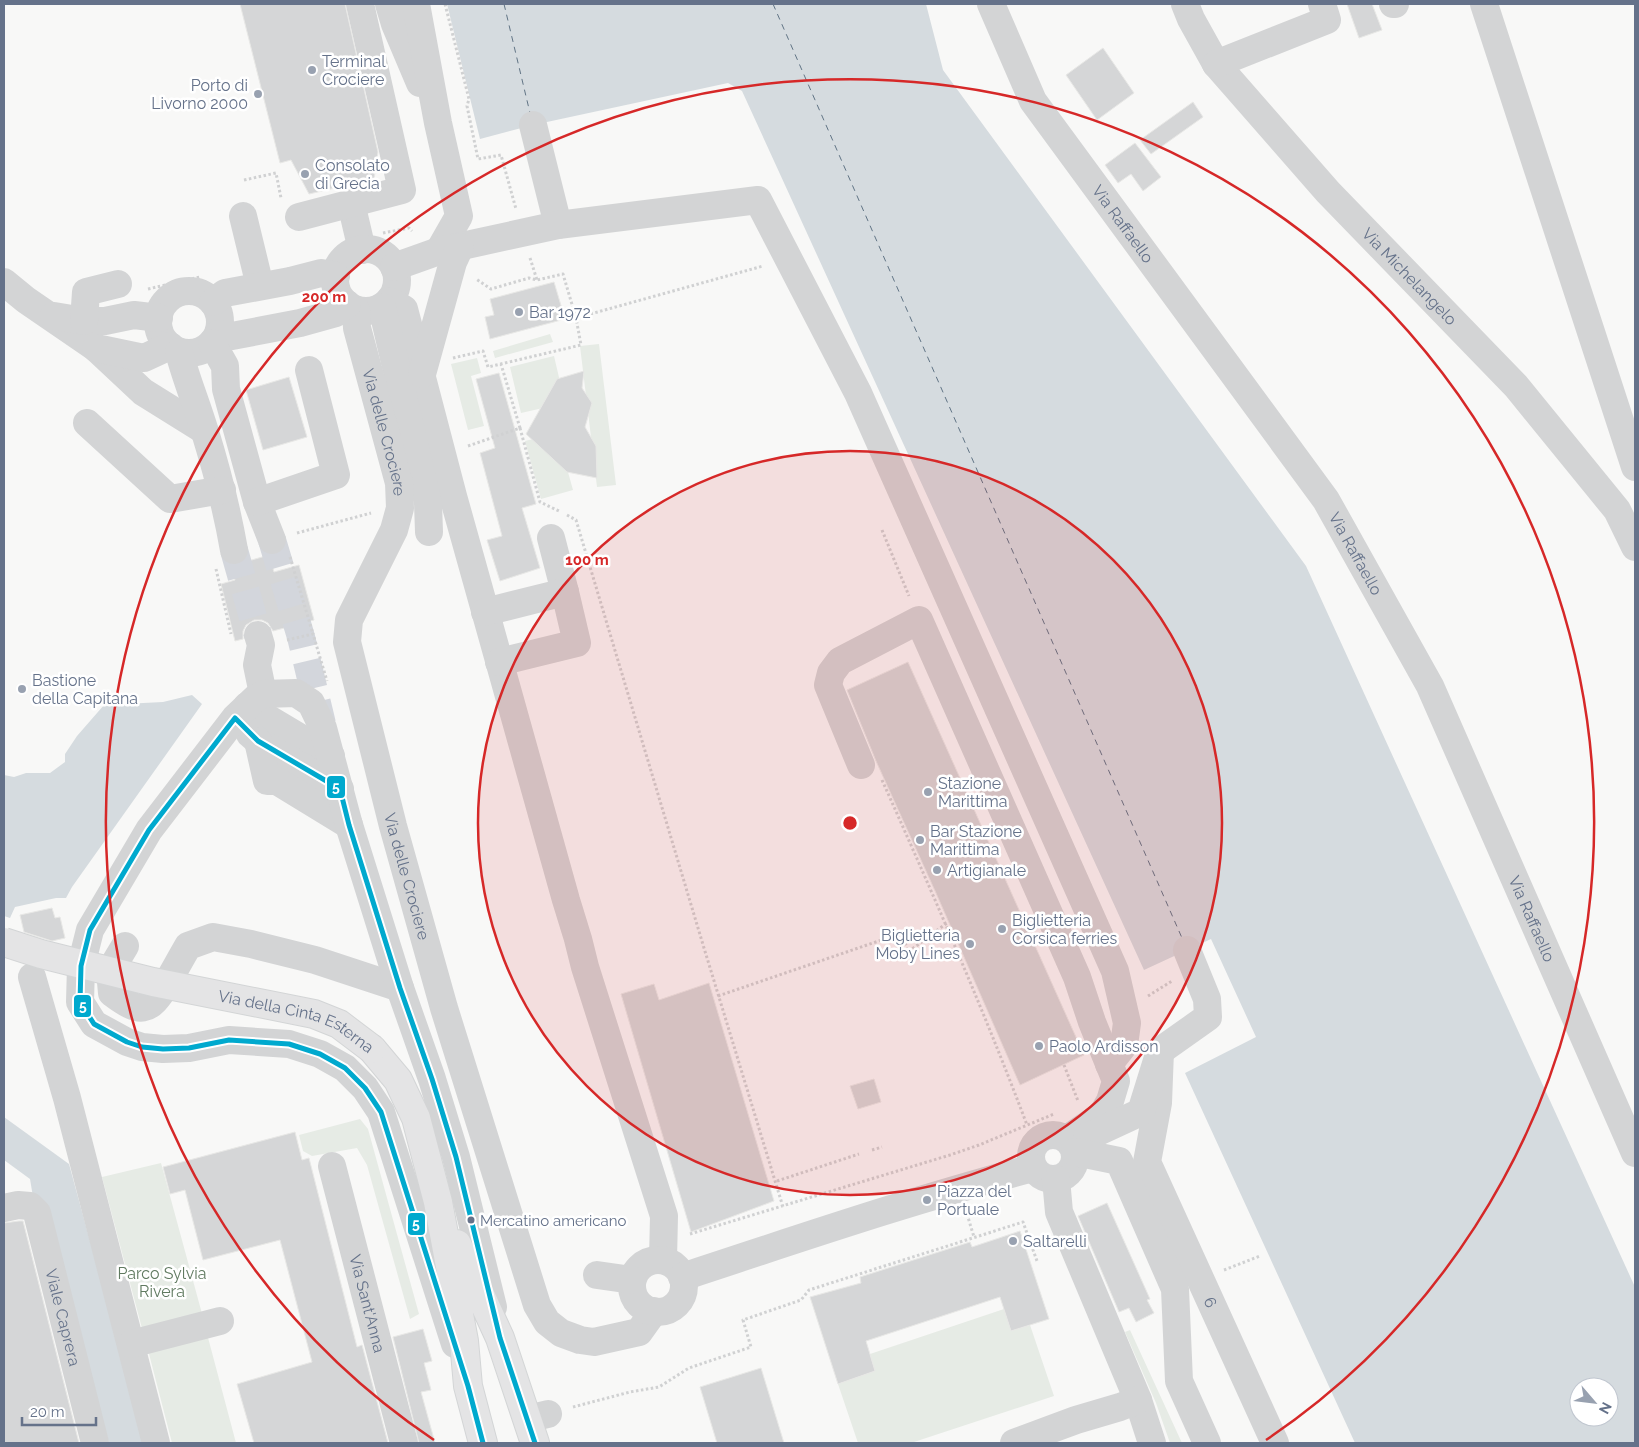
<svg xmlns="http://www.w3.org/2000/svg" width="1639" height="1447" font-family="Raleway,sans-serif">
  <rect width="100%" height="100%" fill="#f8f8f7"/>
  <!-- green -->
  <path fill="#e6ebe5" d="M 550,334 L 553,342 L 495,358 L 493,351 Z
    M 599,344 L 616,485 L 597,487 L 580,346 Z
    M 554,356 L 565,403 L 521,413 L 510,367 Z
    M 477,358 L 481,373 L 471,376 L 484,426 L 468,430 L 451,364 Z
    M 557,433 L 573,490 L 541,499 L 525,441 Z
    M 360,1119 L 368,1129 L 419,1314 L 410,1319 L 367,1165 L 357,1148 L 312,1156 L 303,1151 L 299,1135 Z
    M 161,1163 L 204,1321 L 144,1336 L 102,1177 Z
    M 1004,1309 L 1011,1331 L 1030,1325 L 1054,1396 L 911,1443 L 858,1443 L 838,1384 L 875,1371 L 870,1354 Z
    M 206,1330 L 236,1443 L 172,1443 L 147,1346 Z
    M 1130,1330 L 1182,1443 L 1170,1443 L 1156,1403 L 1125,1332 Z"/>
  <!-- water -->
  <path fill="#d5dbdf" fill-rule="evenodd" d="M 447,4 L 926,4 L 943,70 L 1306,566 L 1635,1287 L 1635,1443 L 1355,1443 L 1185,1073 L 1256,1037 L 1211,939 L 1144,970 L 742,91 L 728,83 L 533,125 L 480,139 ZM 1579,1387 L 1609,1387 L 1609,1417 L 1579,1417 Z
    M 192,695 L 202,704 L 72,887 L 66,898 L 56,898 L 15,907 L 10,918 L 4,916 L 4,775 L 14,777 L 26,773 L 50,773 L 65,762 L 65,754 L 77,736 L 104,705 L 163,702 Z
    M 4,1117 L 69,1164 L 145,1443 L 109,1443 L 43,1203 L 33,1197 L 30,1179 L 4,1160 Z"/>
  <g fill="none" stroke-linecap="round" stroke-linejoin="round">
    <!-- ferry -->
    <path stroke="#617485" stroke-width="1" stroke-dasharray="6 5" stroke-linecap="butt" d="M 504,4 L 530,113
      M 773,4 L 1182,938"/>
  </g>
  <!-- building -->
  <path fill="#d5d6d7" stroke="#e8e8e6" d="M 240,4 L 345,4 L 378,152 L 374,179 L 309,194 L 291,160 L 280,163 Z
    M 1347,4 L 1372,4 L 1382,30 L 1359,38 Z
    M 1103,48 L 1134,93 L 1097,120 L 1066,75 Z
    M 1193,102 L 1203,117 L 1151,154 L 1140,140 Z
    M 1135,143 L 1161,177 L 1143,191 L 1131,174 L 1118,183 L 1105,165 Z
    M 554,282 L 565,319 L 490,339 L 485,317 L 494,315 L 490,299 Z
    M 584,371 L 582,388 L 592,403 L 585,427 L 596,446 L 597,478 L 567,472 L 526,434 L 557,379 Z
    M 499,373 L 536,504 L 522,508 L 540,568 L 500,581 L 487,540 L 502,536 L 480,453 L 495,448 L 476,379 Z
    M 289,377 L 307,437 L 263,450 L 246,390 Z
    M 269,555 L 274,572 L 299,565 L 314,620 L 273,631 L 268,623 L 262,620 L 254,620 L 246,625 L 243,631 L 243,639 L 235,641 L 221,584 L 235,580 L 231,566 Z
    M 908,662 L 1084,1055 L 1020,1085 L 936,893 L 876,761 L 847,690 Z
    M 52,908 L 55,918 L 60,917 L 65,938 L 52,941 L 24,932 L 20,915 Z
    M 709,983 L 774,1201 L 691,1232 L 621,994 L 654,984 L 659,1000 Z
    M 874,1079 L 881,1102 L 858,1109 L 850,1086 Z
    M 295,1132 L 302,1160 L 309,1158 L 357,1347 L 362,1345 L 388,1443 L 254,1443 L 237,1384 L 312,1362 L 280,1240 L 203,1260 L 185,1190 L 170,1194 L 163,1167 Z
    M 1107,1203 L 1150,1299 L 1147,1300 L 1154,1313 L 1136,1322 L 1129,1308 L 1119,1312 L 1078,1216 Z
    M 19,1221 L 23,1221 L 79,1443 L 4,1443 L 4,1223 Z
    M 1020,1231 L 1049,1319 L 1011,1331 L 1000,1297 L 866,1341 L 875,1371 L 838,1384 L 810,1297 L 861,1283 L 860,1277 L 970,1242 L 972,1247 Z
    M 423,1329 L 432,1361 L 424,1363 L 431,1390 L 421,1392 L 435,1443 L 419,1443 L 393,1337 Z
    M 761,1368 L 784,1443 L 717,1443 L 700,1387 Z"/>
  <g fill="none" stroke-linecap="round" stroke-linejoin="round">
    <!-- minor-tunnel -->
    <path stroke="#d3d6dc" stroke-width="28" stroke-dasharray="28 14" stroke-linecap="butt" d="M 272,540 L 301,637 L 322,724
      M 234,550 L 258,635"/>
    <!-- major casing -->
    <g stroke="#d3d5d6" stroke-width="30">
      <path id="major" d="M 372,1049 L 398,1080 L 416,1118 L 438,1202 L 464,1341 L 468,1386 L 483,1443
        M 457,1244 L 500,1338 L 535,1443"/>
    </g>
    <!-- path -->
    <path stroke="#d0d1d2" stroke-width="3" stroke-dasharray="2.5 2.5" stroke-linecap="butt" d="M 445,4 L 469,99 L 467,106 L 478,159 L 501,155 L 516,209
      M 244,180 L 276,173 L 281,198
      M 383,233 L 409,228 L 412,231
      M 530,258 L 537,280
      M 148,289 L 200,277
      M 576,318 L 763,266
      M 453,358 L 483,351 L 488,367 L 581,345 L 576,318 L 563,274 L 537,280 L 529,278 L 491,289 L 476,279
      M 520,428 L 540,502 L 561,512
      M 468,446 L 520,428 L 501,364
      M 567,515 L 576,520 L 704,948 L 783,1207
      M 882,530 L 909,596
      M 297,533 L 371,513
      M 290,557 L 313,634
      M 216,569 L 231,634
      M 287,640 L 313,634 L 327,681
      M 882,780 C 933,894 983,1008 1027,1125
      M 718,996 L 902,933 L 908,952 L 947,923
      M 1148,996 L 1172,981
      M 1064,1065 L 1078,1101
      M 872,1150 L 882,1147
      M 777,1181 L 859,1154
      M 967,1214 L 974,1237
      M 690,1234 L 950,1155 L 979,1145 L 1054,1114
      M 1224,1270 L 1260,1256
      M 573,1407 L 630,1392 L 659,1387 L 689,1368 L 751,1347 L 743,1320 L 801,1300 L 809,1290 L 1023,1222 L 1037,1261"/>
    <!-- minor -->
    <g stroke="#d3d4d5" stroke-width="28">
      <path d="M 389,4 L 395,24 L 420,83"/>
      <path d="M 416,4 L 438,123 L 459,216 L 439,251"/>
      <path id="s1" d="M 991,4 L 1033,101 L 1326,500 L 1430,686 L 1635,1153"/>
      <path id="s2" d="M 1185,4 L 1191,19 L 1216,64 L 1328,192 L 1516,386 L 1617,510 L 1635,547"/>
      <path d="M 1393,4 L 1395,4"/>
      <path d="M 1484,4 L 1635,467"/>
      <path d="M 1216,64 L 1327,20 L 1322,4"/>
      <path d="M 533,125 L 558,225"/>
      <path d="M 351,203 L 362,250"/>
      <path d="M 243,216 L 260,286"/>
      <path d="M 299,217 L 402,190 L 360,4"/>
      <circle cx="366" cy="280" r="31"/>
      <path d="M 394,267 L 439,251 L 558,225 L 758,200 L 858,393 L 1115,971 L 1127,1023 L 1124,1045 L 1109,1064"/>
      <path d="M 4,282 L 26,300 L 96,348 L 143,392 L 204,430"/>
      <circle cx="189" cy="322" r="31"/>
      <path d="M 389,301 L 404,309 L 453,496 L 566,900 L 578,939 L 585,967 L 664,1216 L 663,1260"/>
      <path d="M 213,302 L 225,293 L 290,281 L 321,273 L 336,276"/>
      <path d="M 382,307 L 428,503 L 429,532"/>
      <path id="s3" d="M 356,310 L 357,328 L 399,483 L 400,508 L 394,530 L 349,620 L 347,642 L 393,826 L 444,1008 L 537,1305 L 547,1322 L 561,1333 L 580,1340 L 594,1342 L 639,1332 L 654,1311"/>
      <path d="M 54,316 L 84,321 L 105,321 L 134,315 L 159,318"/>
      <path d="M 84,321 L 86,292 L 118,284"/>
      <path d="M 218,334 L 232,336 L 300,323 L 336,313 L 347,304"/>
      <path d="M 212,343 L 225,366 L 226,389 L 257,502 L 272,540"/>
      <path d="M 96,348 L 144,358 L 170,346"/>
      <path d="M 179,352 C 186,379 197,405 205,432 C 217,471 227,510 234,550"/>
      <path d="M 422,374 L 453,262 L 460,247"/>
      <path d="M 87,423 L 170,499 L 222,490"/>
      <path d="M 257,502 L 336,475 L 309,370"/>
      <path d="M 551,538 L 565,592"/>
      <path d="M 485,612 L 565,592 L 577,643 L 499,662"/>
      <path d="M 258,635 L 261,645 L 257,665 L 263,694"/>
      <path d="M 247,706 L 331,756"/>
      <path d="M 250,734 L 258,741 L 340,789"/>
      <path d="M 258,741 L 267,781 L 277,781 L 349,825"/>
      <path d="M 861,765 L 828,685 L 831,673 L 840,661 L 919,620 L 1077,977 L 1092,1022 L 1116,1081 L 1110,1101 L 1102,1115 L 1067,1139"/>
      <path d="M 125,946 L 110,971 L 112,993 C 140,1014 149,1014 167,983 C 174,971 181,958 188,946 L 213,937 L 251,944 L 315,960 L 400,988"/>
      <path d="M 32,977 L 67,1098 L 156,1443"/>
      <path id="s4" d="M 1160,1051 L 1158,1103 L 1147,1162 L 1275,1443"/>
      <circle cx="1053" cy="1157" r="22"/>
      <path d="M 1087,1137 L 1141,1112 L 1160,1051 L 1208,1017 L 1207,999 L 1187,950"/>
      <path d="M 1075,1152 L 1119,1161 L 1175,1289 L 1179,1381 L 1207,1443"/>
      <path id="s5" d="M 332,1166 L 404,1443"/>
      <path d="M 1056,1179 L 1059,1212 L 1138,1400 L 1152,1443"/>
      <path id="s6" d="M 4,1208 L 18,1205 L 30,1206 L 37,1213 L 95,1443"/>
      <circle cx="658" cy="1286" r="26"/>
      <path d="M 597,1275 L 632,1280"/>
      <path d="M 682,1277 C 798,1239 915,1199 1033,1168"/>
      <path d="M 131,1344 L 220,1321"/>
      <path d="M 455,1344 L 381,1112 L 365,1088 L 345,1068 L 320,1054 L 289,1044 L 229,1040 L 189,1048 L 163,1049 L 142,1047 L 127,1042 L 94,1024 L 80,1002 L 81,966 L 90,930 L 149,830 L 235,718 L 256,698 L 263,694 L 296,693 L 311,703 L 323,728 L 349,825 L 400,988 L 432,1079 L 456,1157 L 493,1307"/>
      <path d="M 527,1419 L 548,1414"/>
      <path d="M 1014,1443 L 1076,1420 L 1120,1407 L 1138,1400"/>
    </g>
    <!-- major -->
    <use href="#major" stroke="#e4e4e5" stroke-width="28"/>
    <!-- major-bridge casing -->
    <g stroke="#d3d5d6" stroke-width="30" stroke-linecap="butt">
      <g id="major-bridge">
        <path id="s7" d="M 4,942 L 41,954 L 153,982 L 314,1014 L 339,1024 L 372,1049"/>
      </g>
    </g>
    <!-- major-bridge -->
    <use href="#major-bridge" stroke="#e4e4e5" stroke-width="28"/>
    <!-- bus-1 casing -->
    <g stroke="#fff" stroke-width="9">
      <path id="bus-1" d="M 483,1443 L 468,1386 L 381,1112 L 365,1088 L 345,1068 L 320,1054 L 289,1044 L 229,1040 L 189,1048 L 163,1049 L 142,1047 L 127,1042 L 94,1024 L 80,1002 L 81,966 L 90,930 L 149,830 L 235,718 L 258,741 L 340,789 L 349,825 L 400,988 L 432,1079 L 456,1157 L 500,1338 L 535,1443"/>
    </g>
    <!-- bus-1 -->
    <use href="#bus-1" stroke="#00a9ce" stroke-width="5"/>
  </g>
  <!-- distance rings -->
  <circle cx="850" cy="823" r="372" fill="#d62828" fill-opacity=".12"/>
  <g fill="none" stroke="#d62828" stroke-width="2.5">
    <circle cx="850" cy="823" r="372"/>
    <path d="M434 1440A744 744 0 1 1 1266 1440"/>
  </g>
  <!-- markers -->
  <g fill="#98a1b0" stroke="#fff" stroke-width="2">
    <circle cx="312" cy="70" r="5"/>
    <circle cx="258" cy="94" r="5"/>
    <circle cx="305" cy="174" r="5"/>
    <circle cx="519" cy="312" r="5"/>
    <circle cx="22" cy="689" r="5"/>
    <circle cx="928" cy="792" r="5"/>
    <circle cx="920" cy="840" r="5"/>
    <circle cx="937" cy="870" r="5"/>
    <circle cx="1002" cy="929" r="5"/>
    <circle cx="970" cy="944" r="5"/>
    <circle cx="1039" cy="1046" r="5"/>
    <circle cx="927" cy="1200" r="5"/>
    <circle cx="1013" cy="1241" r="5"/>
  </g>
  <circle fill="#65728a" stroke="#fff" stroke-width="2" cx="471" cy="1220" r="4.5"/>
  <g text-anchor="middle" stroke-width="5" stroke-linejoin="round" paint-order="stroke">
    <!-- bus labels -->
    <g font-size="15" fill="#65728a" stroke="#fff" text-anchor="start">
      <text x="480" y="1226">Mercatino americano</text>
    </g>
    <!-- poi labels -->
    <g font-size="16" fill="#65728a" stroke="#fff" text-anchor="start">
      <text x="322" y="67">Terminal<tspan x="322" dy="18">Crociere</tspan></text>
      <text x="248" y="91" text-anchor="end">Porto di<tspan x="248" dy="18">Livorno 2000</tspan></text>
      <text x="315" y="171">Consolato<tspan x="315" dy="18">di Grecia</tspan></text>
      <text x="529" y="318">Bar 1972</text>
      <text x="32" y="686">Bastione<tspan x="32" dy="18">della Capitana</tspan></text>
      <text x="938" y="789">Stazione<tspan x="938" dy="18">Marittima</tspan></text>
      <text x="930" y="837">Bar Stazione<tspan x="930" dy="18">Marittima</tspan></text>
      <text x="947" y="876">Artigianale</text>
      <text x="1012" y="926">Biglietteria<tspan x="1012" dy="18">Corsica ferries</tspan></text>
      <text x="960" y="941" text-anchor="end">Biglietteria<tspan x="960" dy="18">Moby Lines</tspan></text>
      <text x="1049" y="1052">Paolo Ardisson</text>
      <text x="937" y="1197">Piazza del<tspan x="937" dy="18">Portuale</tspan></text>
      <text x="1023" y="1247">Saltarelli</text>
    </g>
    <!-- street labels -->
    <g font-size="16" fill="#65728a" stroke="#fff">
      <text dy="6" stroke="none"><textPath href="#s1" startOffset="258">Via Raffaello</textPath></text>
      <text dy="6" stroke="none"><textPath href="#s2" startOffset="355">Via Michelangelo</textPath></text>
      <text dy="6" stroke="none"><textPath href="#s3" startOffset="126">Via delle Crociere</textPath></text>
      <text dy="6" stroke="none"><textPath href="#s1" startOffset="662">Via Raffaello</textPath></text>
      <text dy="6" stroke="none"><textPath href="#s3" startOffset="591">Via delle Crociere</textPath></text>
      <text dy="6" stroke="none"><textPath href="#s1" startOffset="1068">Via Raffaello</textPath></text>
      <text dy="6" stroke="none"><textPath href="#s7" startOffset="304">Via della Cinta Esterna</textPath></text>
      <text dy="6" stroke="none"><textPath href="#s4" startOffset="266">6</textPath></text>
      <text dy="6" stroke="none"><textPath href="#s5" startOffset="142">Via Sant'Anna</textPath></text>
      <text dy="6" stroke="none"><textPath href="#s6" startOffset="144">Viale Caprera</textPath></text>
    </g>
    <!-- park labels -->
    <g font-size="16" fill="#607a60" stroke="#fff">
      <text x="162" y="1279">Parco Sylvia<tspan x="162" dy="18">Rivera</tspan></text>
    </g>
  </g>
  <circle cx="850" cy="823" r="8" fill="#d62828" stroke="#fff" stroke-width="2.5"/>
  <g font-size="15" text-anchor="middle" font-weight="bold" fill="#d62828" stroke="#fff" stroke-width="5" stroke-linejoin="round" paint-order="stroke">
    <text x="324" y="302">200 m</text>
    <text x="587" y="565">100 m</text>
  </g>
  <g stroke="#fff" stroke-width="2">
    <rect x="326" y="775" width="20" height="24" rx="5" fill="#00a9ce"/>
    <rect x="73" y="994" width="19" height="24" rx="5" fill="#00a9ce"/>
    <rect x="407" y="1212" width="19" height="24" rx="5" fill="#00a9ce"/>
  </g>
  <g font-size="14" text-anchor="middle" font-weight="bold" fill="#fff">
    <text x="336" y="792">5</text>
    <text x="83" y="1011">5</text>
    <text x="416" y="1229">5</text>
  </g>
  <!-- border -->
  <rect width="1639" height="1447" fill="none" stroke="#65728a" stroke-width="10"/>
  <!-- north arrow -->
  <g transform="translate(1594 1402) rotate(118)"><circle r="24" fill="#ffffff" stroke="#c1c7d0"/>
  <path d="M0-4L9 19L0 12L-9 19Z" fill="#98a1b0"/>
  <text y="-8" font-size="14" font-weight="bold" text-anchor="middle" fill="#65728a">N</text>
  </g>
  <!-- scale -->
  <path d="M22 1417v8h74v-8" fill="none" stroke="#65728a" stroke-width="2.5"/>
  <text x="30" y="1417" font-size="15" fill="#65728a" stroke="#ffffff" stroke-width="4" paint-order="stroke">20 m</text>
</svg>
